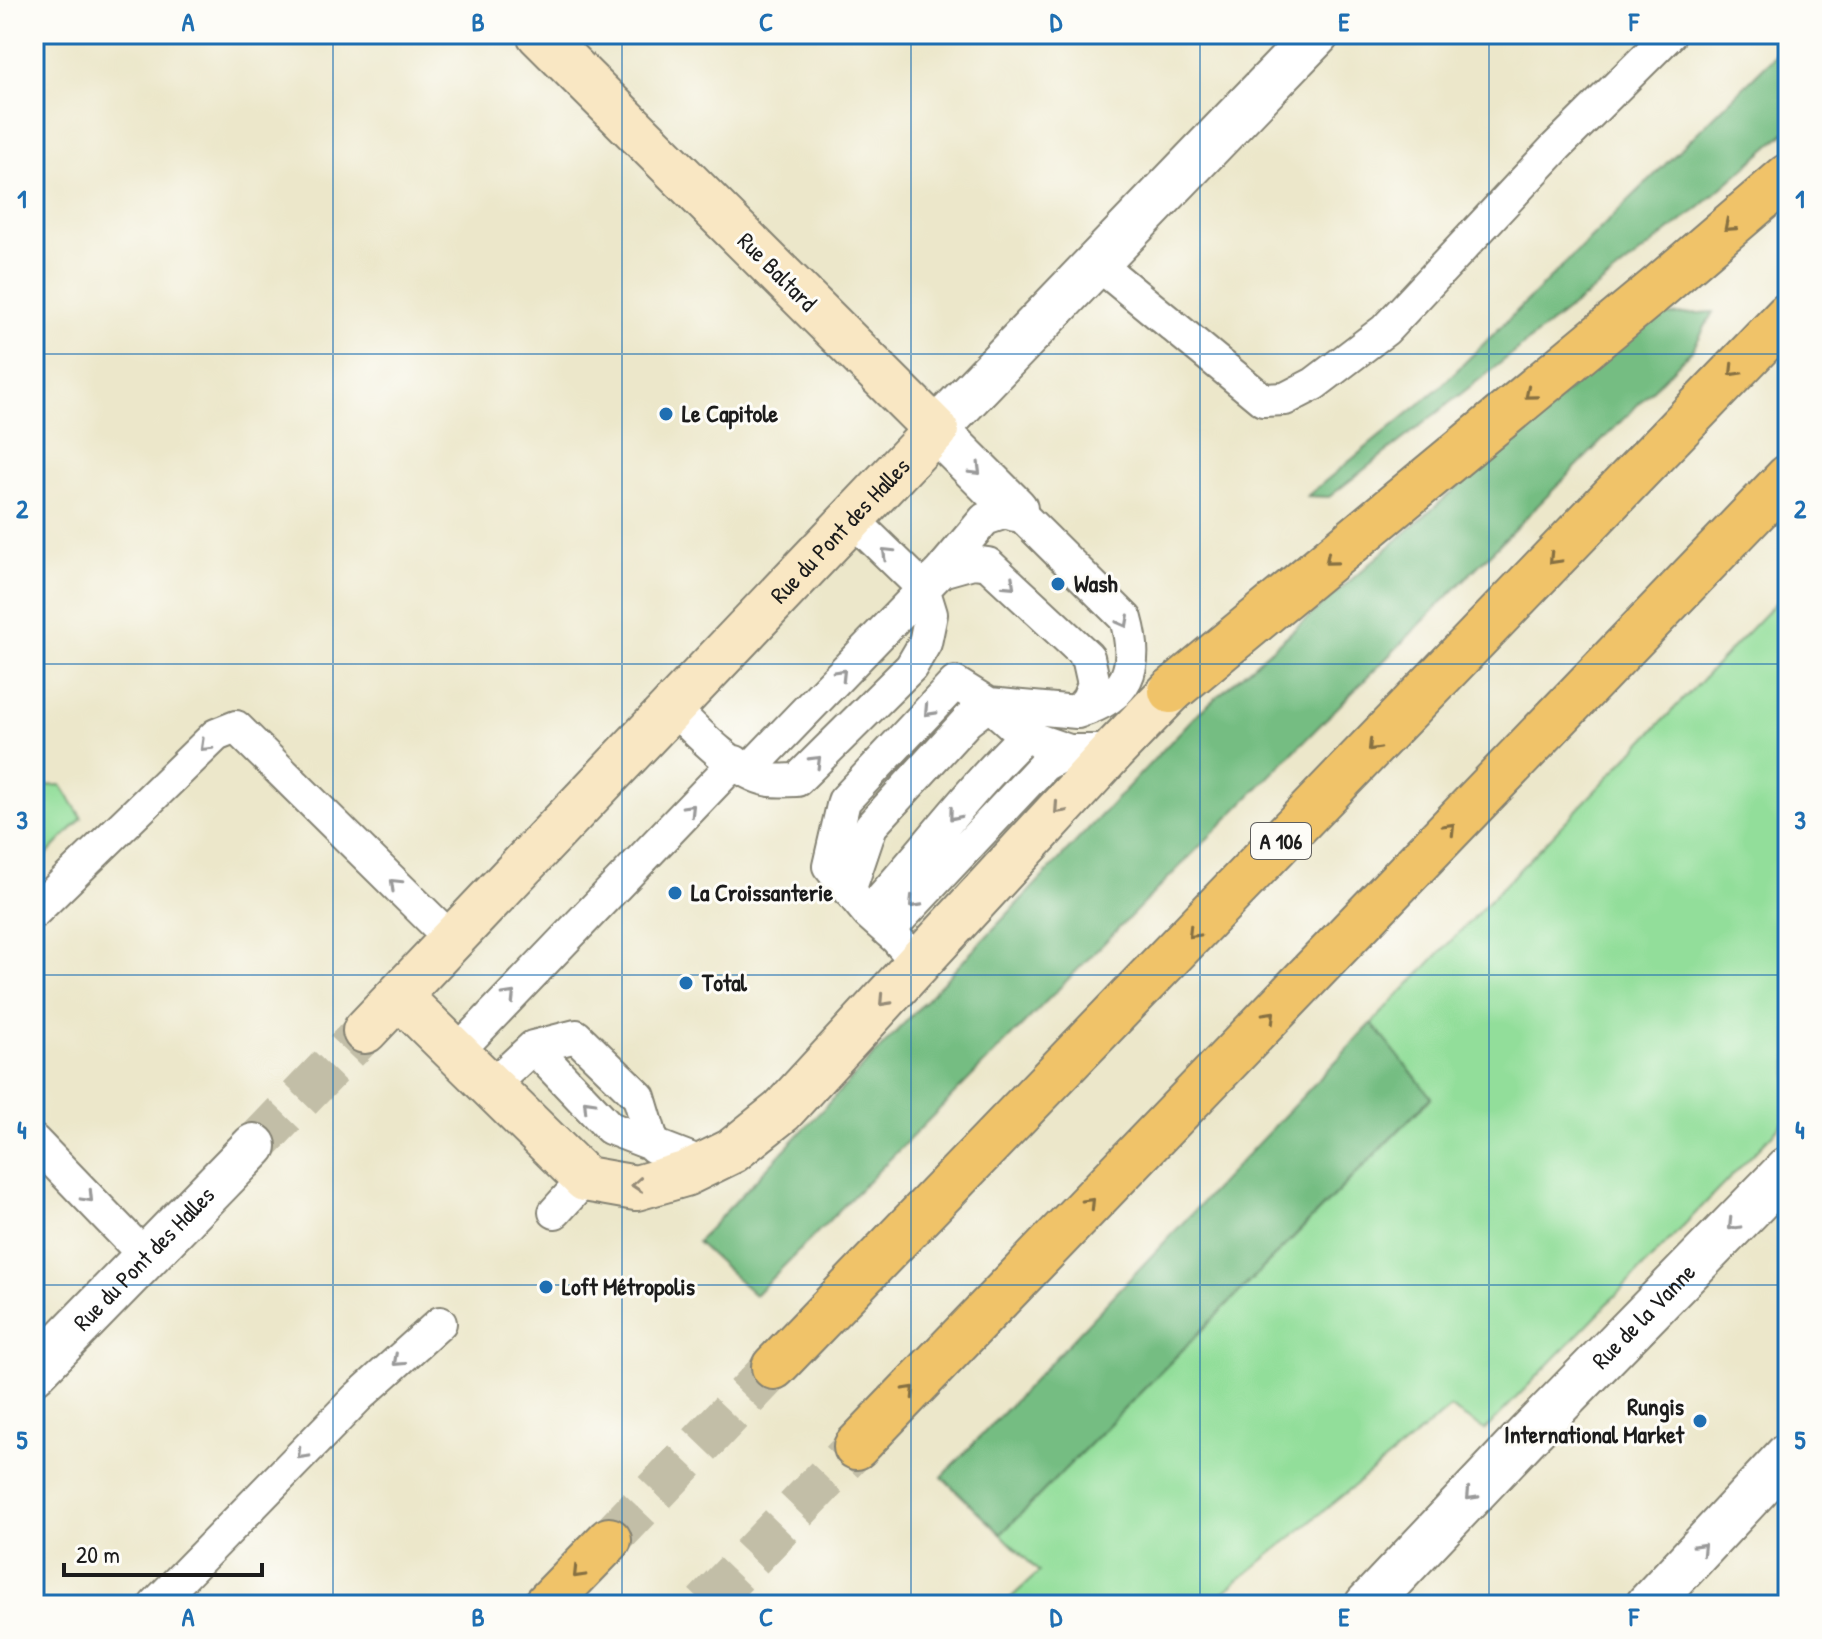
<svg xmlns="http://www.w3.org/2000/svg" width="1822" height="1639" font-family="'Patrick Hand',sans-serif">
  <rect width="100%" height="100%" fill="#fdfcf7"/>
  <filter id="ink" filterUnits="userSpaceOnUse"><feTurbulence type="fractalNoise" baseFrequency=".0125" numOctaves="2"/><feDisplacementMap in="SourceGraphic" scale="16" xChannelSelector="R" yChannelSelector="G"/><feConvolveMatrix kernelMatrix="1 2 1 2 8 2 1 2 1" color-interpolation-filters="sRGB"/></filter>
  <filter id="wash" filterUnits="userSpaceOnUse"><feTurbulence type="fractalNoise" baseFrequency=".006" numOctaves="4" result="noise"/><feDisplacementMap in="SourceGraphic" scale="32" xChannelSelector="R" yChannelSelector="G"/><feGaussianBlur stdDeviation="1.8" result="paint"/><feColorMatrix in="noise" values="0 0 0 0 0 0 0 0 0 0 0 0 0 0 0 0 0 1.4 0 .05"/><feComposite in="paint" operator="in"/></filter>
  <g filter="url(#wash)">
    <rect width="100%" height="100%" fill="#ece7ca"/>
    <!-- green -->
    <path fill="#92de9a" stroke="#577d5b" stroke-width="2" d="M 1788,590 L 1788,1118 L 1485,1430 L 1450,1408 L 1208,1605 L 1003,1605 L 1039,1572 L 1001,1534 L 1431,1098 L 1372,1023 Z
      M 61,785 L 82,818 L 34,868 L 34,786 Z"/>
    <!-- forest -->
    <path fill="#75bd82" stroke="#486c4f" stroke-width="2" d="M 1788,43 L 1788,130 L 1701,206 L 1329,497 L 1307,496 L 1440,387 Z
      M 1713,312 L 1693,349 L 755,1295 L 697,1242 L 1196,715 L 1654,316 Z
      M 1372,1023 L 1431,1097 L 1001,1534 L 942,1477 Z"/>
  </g>
  <g filter="url(#ink)">
    <g fill="none" stroke-linecap="round" stroke-linejoin="round">
      <!-- street-tunnel -->
      <path stroke="#c2bea7" stroke-width="44" stroke-dasharray="44 22" stroke-linecap="butt" d="M 254,1146 L 365,1031"/>
      <!-- highway-tunnel -->
      <path stroke="#c2bea7" stroke-width="44" stroke-dasharray="44 22" stroke-linecap="butt" d="M 609,1540 L 774,1367
        M 705,1605 L 856,1447"/>
      <!-- lane casing -->
      <g stroke="#848273" stroke-width="36">
        <path id="lane" d="M 1098,264 L 1263,400 L 1285,399 L 1314,384 L 1385,330 L 1556,147 L 1670,34
          M 672,707 C 697,732 731,769 765,779 C 775,782 787,780 797,780 L 911,667 L 925,643 L 931,614 L 923,588 L 851,518
          M 748,771 L 941,571 L 985,519 L 1015,509 L 1126,619 C 1140,668 1128,698 1077,712
          M 849,891 L 871,826 L 967,721 L 989,704 L 1077,712 L 1088,699 L 1094,684 L 1088,657 L 988,564 L 973,562 L 941,571
          M 34,912 L 216,735 L 236,727 L 451,939
          M 868,913 L 829,866 L 844,801 L 955,683 L 989,704 L 1025,736 L 1069,751 L 1113,751
          M 888,931 L 1044,765 L 1069,751
          M 918,964 L 896,938 L 868,913 C 921,856 968,791 1025,736
          M 533,1047 L 576,1036 L 639,1097 L 654,1147
          M 456,1053 L 735,762
          M 491,1086 L 533,1047 L 610,1128 L 706,1165
          M 34,1141 L 146,1257
          M 555,1212 L 585,1179
          M 155,1605 L 357,1398 L 440,1323"/>
      </g>
      <!-- street casing -->
      <g stroke="#848273" stroke-width="48">
        <g id="street">
          <path d="M 1015,509 L 936,430 L 1317,34"/>
          <path id="s1" d="M 34,1372 L 254,1146"/>
          <path id="s2" d="M 1367,1605 L 1524,1439 L 1788,1169"/>
          <path d="M 1648,1605 L 1788,1455"/>
        </g>
      </g>
      <!-- secondary casing -->
      <g stroke="#848273" stroke-width="48">
        <g id="secondary">
          <path d="M 399,996 L 585,1179 L 636,1188 L 685,1174 L 732,1151 L 782,1111 L 1113,751 L 1171,691"/>
          <path id="s3" d="M 365,1031 L 936,430 L 539,34"/>
        </g>
      </g>
      <!-- highway casing -->
      <g stroke="#848273" stroke-width="48">
        <path id="highway" d="M 1171,691 L 1660,286 L 1788,176
          M 774,1367 L 1788,315
          M 856,1447 L 1788,477
          M 546,1605 L 609,1540"/>
      </g>
      <!-- lane -->
      <use href="#lane" stroke="#fff" stroke-width="32"/>
      <!-- street -->
      <use href="#street" stroke="#fff" stroke-width="44"/>
      <!-- secondary -->
      <use href="#secondary" stroke="#f9e7c3" stroke-width="44"/>
      <!-- highway -->
      <use href="#highway" stroke="#f0c369" stroke-width="44"/>
    </g>
    <!-- one-way arrows -->
    <defs><path id="oneway-chevron" d="M-2-3.5L2.5 0L-2 3.5" fill="none" stroke-width="1.6" stroke-linecap="round" stroke-linejoin="round" transform="scale(2)"/></defs>
    <g stroke="#867042">
      <use href="#oneway-chevron" transform="translate(1729 226) rotate(139)"/>
      <use href="#oneway-chevron" transform="translate(1734 371) rotate(134)"/>
      <use href="#oneway-chevron" transform="translate(1530 394) rotate(140)"/>
      <use href="#oneway-chevron" transform="translate(1554 559) rotate(134)"/>
      <use href="#oneway-chevron" transform="translate(1330 560) rotate(140)"/>
      <use href="#oneway-chevron" transform="translate(1373 746) rotate(134)"/>
      <use href="#oneway-chevron" transform="translate(1450 828) rotate(-46)"/>
      <use href="#oneway-chevron" transform="translate(1193 933) rotate(134)"/>
      <use href="#oneway-chevron" transform="translate(1270 1016) rotate(-46)"/>
      <use href="#oneway-chevron" transform="translate(1090 1203) rotate(-46)"/>
      <use href="#oneway-chevron" transform="translate(910 1391) rotate(-46)"/>
      <use href="#oneway-chevron" transform="translate(578 1573) rotate(134)"/>
    </g>
    <g stroke="#999">
      <use href="#oneway-chevron" transform="translate(976 470) rotate(45)"/>
      <use href="#oneway-chevron" transform="translate(887 553) rotate(-136)"/>
      <use href="#oneway-chevron" transform="translate(1010 584) rotate(43)"/>
      <use href="#oneway-chevron" transform="translate(1124 622) rotate(62)"/>
      <use href="#oneway-chevron" transform="translate(841 674) rotate(-46)"/>
      <use href="#oneway-chevron" transform="translate(929 711) rotate(133)"/>
      <use href="#oneway-chevron" transform="translate(205 746) rotate(136)"/>
      <use href="#oneway-chevron" transform="translate(816 761) rotate(-45)"/>
      <use href="#oneway-chevron" transform="translate(690 809) rotate(-46)"/>
      <use href="#oneway-chevron" transform="translate(954 815) rotate(130)"/>
      <use href="#oneway-chevron" transform="translate(395 884) rotate(-136)"/>
      <use href="#oneway-chevron" transform="translate(914 903) rotate(133)"/>
      <use href="#oneway-chevron" transform="translate(510 996) rotate(-46)"/>
      <use href="#oneway-chevron" transform="translate(588 1105) rotate(-134)"/>
      <use href="#oneway-chevron" transform="translate(88 1197) rotate(46)"/>
      <use href="#oneway-chevron" transform="translate(1733 1225) rotate(134)"/>
      <use href="#oneway-chevron" transform="translate(398 1361) rotate(138)"/>
      <use href="#oneway-chevron" transform="translate(302 1454) rotate(134)"/>
      <use href="#oneway-chevron" transform="translate(1471 1495) rotate(133)"/>
      <use href="#oneway-chevron" transform="translate(1701 1548) rotate(-47)"/>
    </g>
    <g stroke="#968c78">
      <use href="#oneway-chevron" transform="translate(1059 809) rotate(132)"/>
      <use href="#oneway-chevron" transform="translate(884 1001) rotate(133)"/>
      <use href="#oneway-chevron" transform="translate(637 1185) rotate(176)"/>
    </g>
  </g>
  <!-- grid -->
  <path fill="none" stroke="#1f6fb2" stroke-width="2" stroke-opacity="0.55" d="M 333,34 L 333,1605M 622,34 L 622,1605M 911,34 L 911,1605M 1200,34 L 1200,1605M 1489,34 L 1489,1605M 34,354 L 1788,354M 34,664 L 1788,664M 34,975 L 1788,975M 34,1285 L 1788,1285"/>
  <!-- markers -->
  <g fill="#1f6fb2" stroke="#fdfcf7" stroke-width="3">
    <circle cx="666" cy="414" r="8"/>
    <circle cx="1058" cy="584" r="8"/>
    <circle cx="675" cy="893" r="8"/>
    <circle cx="686" cy="983" r="8"/>
    <circle cx="546" cy="1287" r="8"/>
    <circle cx="1700" cy="1421" r="8"/>
  </g>
  <g text-anchor="middle" stroke-width="6" stroke-linejoin="round" paint-order="stroke">
    <!-- shield labels -->
    <rect fill="#fdfcf7" stroke="#605f5e" stroke-width="2" x="1251" y="823" width="60" height="36" rx="6"/>
    <g font-size="22" font-weight="bold" fill="#1c1c1c">
      <text x="1281" y="849">A 106</text>
    </g>
    <!-- street labels -->
    <g font-size="24" fill="#1c1c1c" stroke="#fdfcf7">
      <text transform="translate(777 272) rotate(45)" y="8">Rue Baltard</text>
      <text dy="8" stroke="none"><textPath href="#s3" startOffset="690">Rue du Pont des Halles</textPath></text>
      <text dy="8" stroke="none"><textPath href="#s1" startOffset="158">Rue du Pont des Halles</textPath></text>
      <text dy="8" stroke="none"><textPath href="#s2" startOffset="400">Rue de la Vanne</textPath></text>
    </g>
    <!-- poi labels -->
    <g font-size="24" font-weight="bold" fill="#1c1c1c" stroke="#fdfcf7" text-anchor="start">
      <text x="682" y="422">Le Capitole</text>
      <text x="1074" y="592">Wash</text>
      <text x="691" y="901">La Croissanterie</text>
      <text x="702" y="991">Total</text>
      <text x="562" y="1295">Loft Métropolis</text>
      <text x="1684" y="1415" text-anchor="end">Rungis<tspan x="1684" dy="28">International Market</tspan></text>
    </g>
  </g>
  <!-- margin -->
  <rect width="1822" height="1639" fill="none" stroke="#fdfcf7" stroke-width="88"/>
  <!-- scale -->
  <path d="M64 1563v12h198v-12" fill="none" stroke="#1c1c1c" stroke-width="4"/>
  <text x="76" y="1563" font-size="24" fill="#1c1c1c" stroke="#fdfcf7" stroke-width="6" paint-order="stroke">20 m</text>
  <rect x="44" y="44" width="1734" height="1551" fill="none" stroke="#1f6fb2" stroke-width="3"/>
  <g font-size="26" text-anchor="middle" font-weight="bold" fill="#1f6fb2">
    <text x="188" y="31">A</text>
    <text x="478" y="31">B</text>
    <text x="766" y="31">C</text>
    <text x="1056" y="31">D</text>
    <text x="1344" y="31">E</text>
    <text x="1634" y="31">F</text>
    <text x="22" y="208">1</text>
    <text x="1800" y="208">1</text>
    <text x="22" y="518">2</text>
    <text x="1800" y="518">2</text>
    <text x="22" y="829">3</text>
    <text x="1800" y="829">3</text>
    <text x="22" y="1139">4</text>
    <text x="1800" y="1139">4</text>
    <text x="22" y="1449">5</text>
    <text x="1800" y="1449">5</text>
    <text x="188" y="1626">A</text>
    <text x="478" y="1626">B</text>
    <text x="766" y="1626">C</text>
    <text x="1056" y="1626">D</text>
    <text x="1344" y="1626">E</text>
    <text x="1634" y="1626">F</text>
  </g>
</svg>
